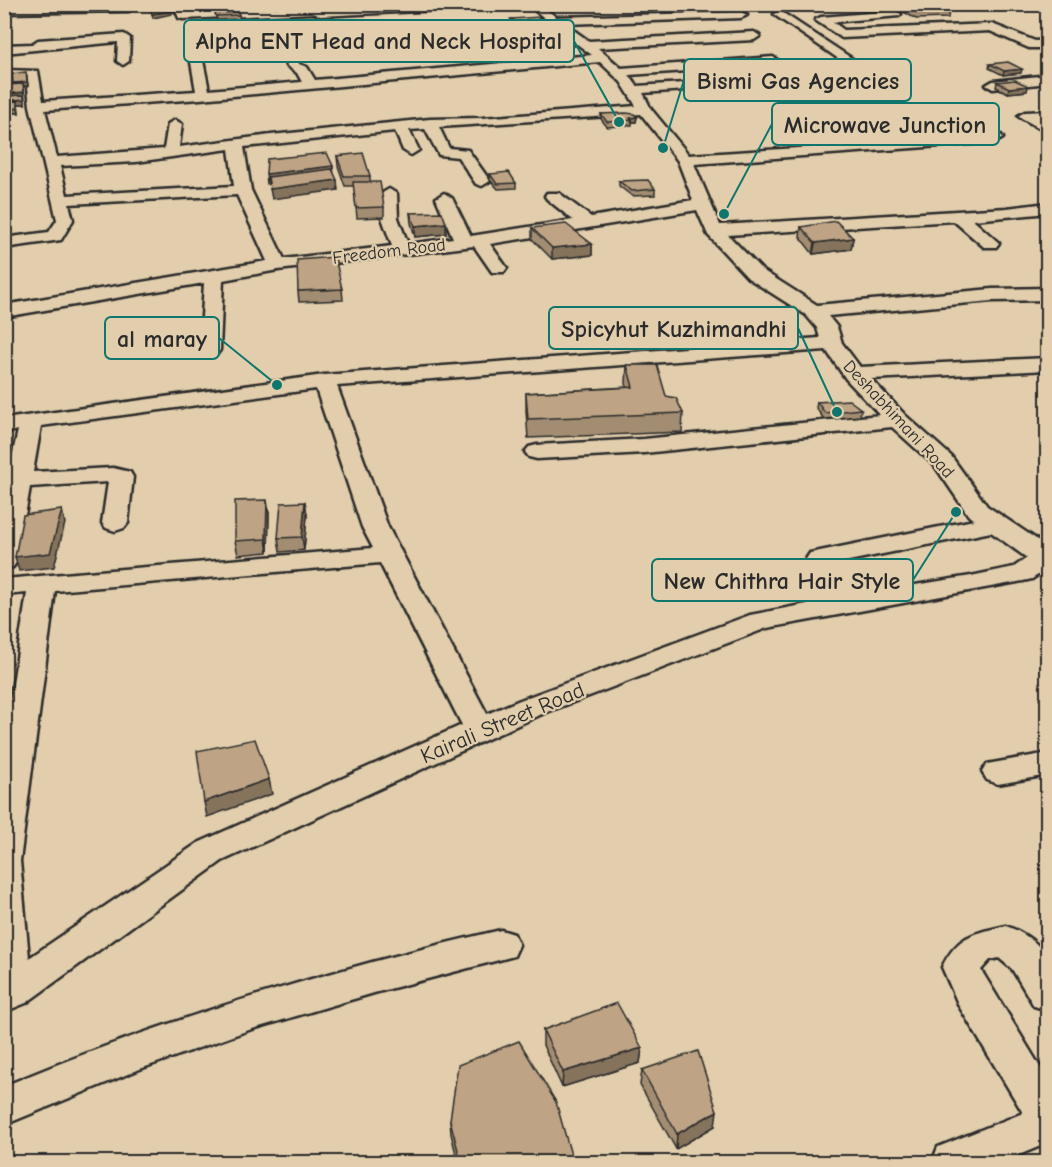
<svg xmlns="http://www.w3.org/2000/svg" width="1052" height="1167" font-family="'Comic Neue',sans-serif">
  <rect width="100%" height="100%" fill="#e2ceac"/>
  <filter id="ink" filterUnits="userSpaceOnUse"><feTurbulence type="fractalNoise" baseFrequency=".0167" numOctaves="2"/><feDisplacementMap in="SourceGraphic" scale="12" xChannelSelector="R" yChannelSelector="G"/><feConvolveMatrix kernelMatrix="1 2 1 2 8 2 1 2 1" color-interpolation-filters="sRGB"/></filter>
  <g filter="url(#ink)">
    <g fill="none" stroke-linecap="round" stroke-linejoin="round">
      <!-- minor casing -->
      <g stroke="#2b2b2b" stroke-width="5">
        <path id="minor" d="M 140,4 L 129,11 L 4,13 L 4,7 Z
          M 173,4 L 184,4 L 187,12 L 308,6 L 307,4 L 318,4 L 323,9 L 422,4 L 503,4 L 498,7 L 320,16 L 314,13 L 183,19 L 179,18 Z
          M 527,4 L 539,4 L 556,17 L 741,12 L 747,15 L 741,18 L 565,24 L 589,41 L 754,32 L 760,36 L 754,40 L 598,48 L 621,68 L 773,57 L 779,61 L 773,65 L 629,75 L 637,86 L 747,79 L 745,76 L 752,72 L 763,78 L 855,70 L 776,16 L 774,14 L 780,11 L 874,73 L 868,77 L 643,93 L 651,109 L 689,155 L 1001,135 L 1003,138 L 996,142 L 694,164 L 720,225 L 1007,208 L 1048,203 L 1048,213 L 973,220 L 999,243 L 996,247 L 984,247 L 954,221 L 728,235 L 762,270 L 817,305 L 992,289 L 1048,288 L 1048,300 L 992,301 L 828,316 L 837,327 L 842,343 L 860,367 L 1048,358 L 1048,370 L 871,379 L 905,415 L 951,456 L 987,506 L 1048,547 L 1048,568 L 1032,579 L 1023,581 L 767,628 L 542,714 L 222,861 L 26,1003 L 4,1012 L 4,742 L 27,593 L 4,595 L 4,579 L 373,548 L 362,527 L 316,389 L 41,426 L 33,472 L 113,468 L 130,472 L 133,477 L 128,523 L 124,528 L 115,531 L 106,528 L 102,523 L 108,482 L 30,487 L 17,561 L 13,567 L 4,569 L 4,495 L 18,430 L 4,433 L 4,419 L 324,375 L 820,338 L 817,328 L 806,315 L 748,278 L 708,235 L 697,210 L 490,244 L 507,268 L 504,272 L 492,272 L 474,246 L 278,270 L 223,280 L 220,350 L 217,354 L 210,356 L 203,354 L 200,350 L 204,283 L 4,317 L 4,305 L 267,261 L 237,195 L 69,204 L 73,220 L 61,240 L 4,248 L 4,238 L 49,232 L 57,220 L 30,106 L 27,78 L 4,78 L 4,70 L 38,71 L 43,101 L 196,91 L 189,51 L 195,47 L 201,51 L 209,90 L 302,82 L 297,73 L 287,66 L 284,53 L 290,49 L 294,50 L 299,64 L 307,67 L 315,80 L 592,55 L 577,44 L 373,57 L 367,53 L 373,49 L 568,37 ZM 600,62 L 621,82 L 636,106 L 482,118 L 430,119 L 271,135 L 179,147 L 182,124 L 175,120 L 168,124 L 164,149 L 57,157 L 45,110 L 200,99 ZM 641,114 L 678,161 L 693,200 L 591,217 L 559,193 L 547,193 L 545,196 L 547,199 L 573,220 L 471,236 L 452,198 L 444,193 L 436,198 L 453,238 L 408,244 L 398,218 L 397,194 L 389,189 L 381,194 L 382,218 L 392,246 L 284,259 L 251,190 L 244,147 L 395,131 L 403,150 L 411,155 L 419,150 L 409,130 L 425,129 L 439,155 L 458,157 L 476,184 L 482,186 L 490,181 L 468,150 L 449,148 L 439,127 ZM 229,149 L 234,186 L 67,195 L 60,166 L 136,162 ZM 826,350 L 846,379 L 880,415 L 644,439 L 537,445 L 529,447 L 525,452 L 529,457 L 537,459 L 644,453 L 892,427 L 935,466 L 969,516 L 974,520 L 810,553 L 806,559 L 810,565 L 819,567 L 991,532 L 1027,558 L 1014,567 L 971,576 L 859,594 L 750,615 L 520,700 L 487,714 L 388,527 L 337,386 ZM 380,563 L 462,725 L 198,843 L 29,958 L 20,861 L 55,591 Z
          M 918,4 L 953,4 C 944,9 924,13 915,7 Z
          M 895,11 L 901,14 L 899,16 L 833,22 L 844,30 L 992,24 L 1035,41 L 1048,40 L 1048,48 L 1029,48 L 990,31 L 842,38 L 815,20 L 821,17 Z
          M 124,34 L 130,38 L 129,61 L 123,65 L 117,61 L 118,42 L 4,53 L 4,45 L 32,44 L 38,40 Z
          M 1048,75 L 1048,83 L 993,89 L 986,85 L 993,81 Z
          M 1048,111 L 1048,119 L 1042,120 L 1048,123 L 1048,133 L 1018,116 L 1025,112 Z
          M 1048,753 L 1048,775 L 998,784 L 987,780 L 982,772 L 987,764 Z
          M 1006,926 C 1021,931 1044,945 1048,962 C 1051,977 1048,995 1048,1010 L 1034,1006 L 1012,969 L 999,958 L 990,960 L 981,970 L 1048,1080 L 1048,1143 L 1002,1162 L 932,1162 L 938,1147 L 1023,1113 L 959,1006 L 942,967 C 958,935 974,933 1006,926 Z
          M 501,930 L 514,934 L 519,945 L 514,956 L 374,993 L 249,1030 L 140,1069 L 4,1125 L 4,1086 C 166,1019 331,969 501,930 Z"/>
      </g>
      <!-- minor -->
      <use href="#minor" fill="#e2ceac" fill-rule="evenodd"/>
    </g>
    <!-- wall -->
    <path fill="#a38d72" stroke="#2b2b2b" stroke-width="1.5" d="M 903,4 L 940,4 L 949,10 L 948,18 L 916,19 L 902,11 Z
      M 238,12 L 240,19 L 217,20 L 215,13 Z
      M 511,19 L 570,28 L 570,36 L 527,37 L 511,27 Z
      M 990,64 L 1021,73 L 1003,75 L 989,68 Z
      M 4,69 L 11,77 L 7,85 L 13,85 L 27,77 L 28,86 L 24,86 L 25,104 L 18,104 L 19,113 L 12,113 L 7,127 L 4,127 Z
      M 997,82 L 1027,91 L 1008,93 L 996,87 Z
      M 601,114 L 637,117 L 636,122 L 632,122 L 632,125 L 607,127 L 601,119 Z
      M 337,156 L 370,176 L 370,182 L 384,207 L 384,217 L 357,218 L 354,186 L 345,186 L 338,166 Z
      M 490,174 L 516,183 L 516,188 L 498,189 L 490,180 Z
      M 619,181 L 655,189 L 655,195 L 632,196 L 619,186 Z
      M 410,213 L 446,234 L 415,237 L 411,223 Z
      M 801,227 L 853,238 L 851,249 L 813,254 L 800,237 Z
      M 532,228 L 592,244 L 592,255 L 552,259 L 532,239 Z
      M 342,289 L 343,300 L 299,302 L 298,291 Z
      M 627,365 L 666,396 L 683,413 L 682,432 L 528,438 L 526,411 L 526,393 L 627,387 L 626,383 Z
      M 817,402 L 861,409 L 860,416 L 824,419 L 816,408 Z
      M 305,502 L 307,515 L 304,550 L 280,552 L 278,538 Z
      M 269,513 L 268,552 L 238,555 L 235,541 Z
      M 543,1030 L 642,1048 L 640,1063 L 562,1087 L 543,1045 Z
      M 642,1070 L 715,1126 L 676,1149 L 640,1085 Z
      M 450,1120 L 573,1162 L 458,1162 L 451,1134 Z"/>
    <!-- shaded-wall -->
    <path fill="#85735c" stroke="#2b2b2b" stroke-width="1.5" d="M 206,4 L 234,4 L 206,8 Z
      M 172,11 L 172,14 L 153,18 L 152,14 Z
      M 9,69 L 11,77 L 5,88 L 4,77 Z
      M 1022,69 L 1021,73 L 1003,75 L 1004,71 Z
      M 26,72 L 28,86 L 24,86 L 25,104 L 18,104 L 19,113 L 12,113 L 7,127 L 5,118 L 7,114 L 4,114 L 4,109 L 9,109 L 10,106 L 11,109 L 18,108 L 18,104 L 4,105 L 4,101 L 24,99 L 24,97 L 4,98 L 4,94 L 24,92 L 23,86 L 14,87 L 13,83 L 27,82 Z
      M 1028,86 L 1027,91 L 1008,93 L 1009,88 Z
      M 637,117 L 636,122 L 632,122 L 632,120 L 630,118 Z
      M 333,166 L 334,176 L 268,177 L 269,184 L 267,184 L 266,174 Z
      M 337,180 L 338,190 L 272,199 L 270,189 Z
      M 446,223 L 446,234 L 415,237 L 415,226 Z
      M 853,238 L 851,249 L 813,254 L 815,243 Z
      M 592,244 L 592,255 L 552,259 L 552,248 Z
      M 267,500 L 269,513 L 268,552 L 266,539 Z
      M 305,502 L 307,515 L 304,550 L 302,537 Z
      M 62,510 L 65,523 L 54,567 L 19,571 L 15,557 Z
      M 269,779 L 272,794 L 207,817 L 204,802 Z
      M 642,1048 L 640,1063 L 562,1087 L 563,1072 Z
      M 717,1111 L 715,1126 L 676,1149 L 677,1134 Z"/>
    <!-- building -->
    <path fill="#bea484" stroke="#2b2b2b" stroke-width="1.5" d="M 906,4 L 940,4 L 949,10 L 917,11 Z
      M 165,5 L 172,11 L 152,14 L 149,6 Z
      M 238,12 L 239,15 L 216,16 L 215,13 Z
      M 540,17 L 550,24 L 563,23 L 570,28 L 527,29 L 511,19 Z
      M 1008,62 L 1022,69 L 1004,71 L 990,64 Z
      M 4,69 L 9,69 L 4,77 Z
      M 26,72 L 27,82 L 13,83 L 12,74 Z
      M 1015,80 L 1028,86 L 1009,88 L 997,82 Z
      M 23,84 L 24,92 L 4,94 L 4,85 Z
      M 24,95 L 24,99 L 4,101 L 4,96 Z
      M 18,101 L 18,108 L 11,109 L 10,106 L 4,106 L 4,102 Z
      M 4,106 L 10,106 L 4,118 Z
      M 626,113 L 634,114 L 637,117 L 630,118 L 632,120 L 607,122 L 601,114 Z
      M 327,153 L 333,166 L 266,174 L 267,159 Z
      M 363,153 L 370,176 L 344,176 L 337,156 Z
      M 332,169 L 337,180 L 270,189 L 268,177 Z
      M 509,172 L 516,183 L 497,184 L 490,174 Z
      M 648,180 L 655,189 L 632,191 L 619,181 Z
      M 353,182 L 380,182 L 384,207 L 356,208 Z
      M 442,212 L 446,223 L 415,226 L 410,213 Z
      M 836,221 L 853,238 L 815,243 L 801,227 Z
      M 566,224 L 592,244 L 552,248 L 532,228 Z
      M 335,257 L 342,289 L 298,291 L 297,260 Z
      M 627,365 L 657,365 L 666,396 L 676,398 L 683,413 L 528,419 L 526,393 L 633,387 Z
      M 849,400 L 861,409 L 825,413 L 817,402 Z
      M 267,500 L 266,539 L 235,541 L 235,501 Z
      M 305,502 L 302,537 L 278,538 L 281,503 Z
      M 62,510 L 50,553 L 15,557 L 23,515 Z
      M 255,739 L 269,779 L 204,802 L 197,751 Z
      M 617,1003 L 642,1048 L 563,1072 L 543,1030 Z
      M 519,1041 L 556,1102 L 573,1162 L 461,1162 L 450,1120 L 458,1065 Z
      M 698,1051 L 717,1111 L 677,1134 L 642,1070 Z
      M 201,1159 L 201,1162 L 189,1162 Z"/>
  </g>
  <g text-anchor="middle" stroke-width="4.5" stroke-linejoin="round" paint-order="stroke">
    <!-- far-street labels -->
    <g font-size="18" fill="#2b2b2b" stroke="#e2ceac">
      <text transform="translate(389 251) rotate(-7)" y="6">Freedom Road</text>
      <text transform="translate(899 419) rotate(47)" y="6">Deshabhimani Road</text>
    </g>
    <!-- street labels -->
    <g font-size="22" fill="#2b2b2b" stroke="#e2ceac">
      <text transform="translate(502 722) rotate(-23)" y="8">Kairali Street Road</text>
    </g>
  </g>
  <!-- callouts -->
  <path fill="none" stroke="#0f766e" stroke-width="2" d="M619 122L574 41M663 148L684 80M724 214L772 124M837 412L798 328M277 385L219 338M956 512L913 580"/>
  <g fill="#0f766e" stroke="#e2ceac" stroke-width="2">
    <circle cx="619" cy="122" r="6"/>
    <circle cx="663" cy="148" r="6"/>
    <circle cx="724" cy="214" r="6"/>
    <circle cx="837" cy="412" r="6"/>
    <circle cx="277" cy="385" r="6"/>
    <circle cx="956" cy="512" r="6"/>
  </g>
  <g fill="#e2ceac" stroke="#0f766e" stroke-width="2">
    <rect x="184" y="20" width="390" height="42" rx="6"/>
    <rect x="684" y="59" width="227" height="42" rx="6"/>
    <rect x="772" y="103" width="227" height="42" rx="6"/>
    <rect x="549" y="307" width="249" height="42" rx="6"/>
    <rect x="105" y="317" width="114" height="42" rx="6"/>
    <rect x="652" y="559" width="261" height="42" rx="6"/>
  </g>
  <g font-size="24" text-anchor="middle" font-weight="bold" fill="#2b2b2b">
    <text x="379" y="49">Alpha ENT Head and Neck Hospital</text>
    <text x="798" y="89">Bismi Gas Agencies</text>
    <text x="885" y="133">Microwave Junction</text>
    <text x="674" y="337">Spicyhut Kuzhimandhi</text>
    <text x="162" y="347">al maray</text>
    <text x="782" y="589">New Chithra Hair Style</text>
  </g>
  <!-- margin -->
  <rect width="1052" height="1167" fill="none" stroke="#e2ceac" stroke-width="24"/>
  <rect x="12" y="12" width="1028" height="1143" fill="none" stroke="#2b2b2b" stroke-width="2" filter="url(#ink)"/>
</svg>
